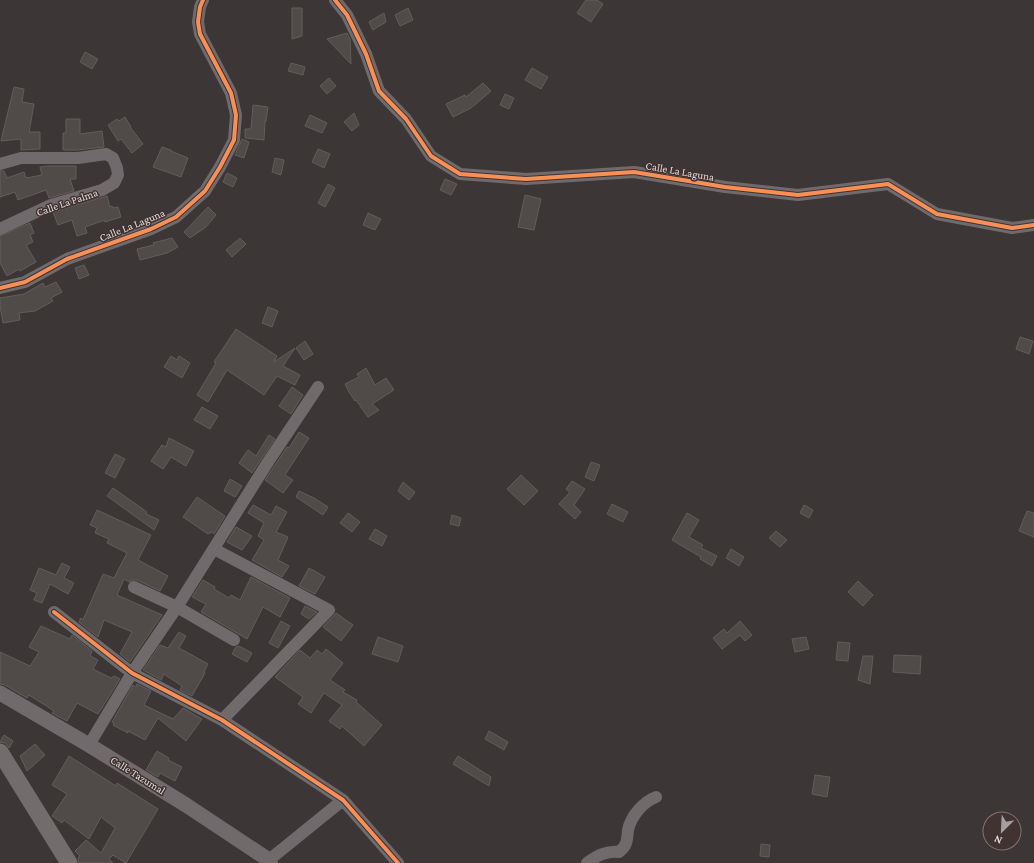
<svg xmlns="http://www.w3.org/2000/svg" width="1034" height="863" font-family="'Crimson Pro',serif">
  <rect width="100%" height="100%" fill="#3c3636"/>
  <!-- building -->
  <path fill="#504a49" stroke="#625d5b" d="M 586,0 L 597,0 L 603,4 L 591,22 L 577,13 Z
    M 292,8 L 302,8 L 302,36 L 292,39 Z
    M 408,8 L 413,20 L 400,26 L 395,15 Z
    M 384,13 L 386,22 L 373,30 L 369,22 Z
    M 347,33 L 350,39 L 351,64 L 327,39 Z
    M 85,52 L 98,59 L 92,69 L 80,62 Z
    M 291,63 L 305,67 L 303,75 L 288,71 Z
    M 532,68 L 548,77 L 541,89 L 525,80 Z
    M 329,78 L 336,86 L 327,94 L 320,86 Z
    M 483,83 L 491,91 L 471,108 L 453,117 L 446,104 L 465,95 L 466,97 Z
    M 14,87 L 24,89 L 22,102 L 34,104 L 29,132 L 40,132 L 40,149 L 21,150 L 21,139 L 1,141 Z
    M 505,94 L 514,98 L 509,109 L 500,105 Z
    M 253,105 L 268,107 L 266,121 L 265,121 L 264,140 L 245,138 L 245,129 L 251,129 Z
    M 354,113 L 359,125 L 352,131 L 344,122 Z
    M 310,115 L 327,123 L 322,133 L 305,126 Z
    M 125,117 L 131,127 L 130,127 L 143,144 L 132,153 L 121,139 L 118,141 L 108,125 L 117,119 L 119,121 Z
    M 66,119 L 80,119 L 80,134 L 102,131 L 104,147 L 77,150 L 63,150 L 63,133 L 66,133 Z
    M 242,139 L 249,142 L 244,158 L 235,155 Z
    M 162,147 L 171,150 L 171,151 L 188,158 L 181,177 L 153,167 Z
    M 318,149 L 330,154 L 324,168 L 312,162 Z
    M 275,158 L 284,160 L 281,175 L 272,172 Z
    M 48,166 L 76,166 L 76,179 L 70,179 L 74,191 L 49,198 L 46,190 L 18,200 L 15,192 L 0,197 L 0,171 L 4,171 L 7,178 L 24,172 L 26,178 L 42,175 L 40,167 Z
    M 227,173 L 237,178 L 233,187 L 223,182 Z
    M 445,179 L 457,184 L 451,195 L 440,190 Z
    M 328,184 L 335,188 L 325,207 L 318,203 Z
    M 525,195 L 541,199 L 534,230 L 518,227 Z
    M 107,196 L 110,207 L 112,206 L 113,208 L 118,207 L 121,217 L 105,222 L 105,220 L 85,227 L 87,233 L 77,236 L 72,220 L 58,225 L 53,212 Z
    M 208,207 L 216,215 L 206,227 L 190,238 L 184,232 Z
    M 368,213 L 381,219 L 375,230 L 363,225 Z
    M 30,223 L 34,233 L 30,235 L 33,242 L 26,245 L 36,262 L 20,271 L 19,269 L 7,276 L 0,263 L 0,236 Z
    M 172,238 L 178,247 L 167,253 L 140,260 L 137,249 L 154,245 L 153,243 Z
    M 240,238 L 246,244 L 232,257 L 226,250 Z
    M 84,265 L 89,275 L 79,279 L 75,268 Z
    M 56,282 L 62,292 L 51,298 L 53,301 L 35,311 L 19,313 L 20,320 L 3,323 L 0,306 L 0,298 L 24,294 L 43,283 L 45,287 Z
    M 268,307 L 278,311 L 272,327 L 262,323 Z
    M 236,329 L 277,356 L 274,362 L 295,348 L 283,366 L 300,375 L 295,385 L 277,376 L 264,395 L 227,370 L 208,402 L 197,395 L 216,363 L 214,362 Z
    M 1020,337 L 1033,341 L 1029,354 L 1016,349 Z
    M 305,341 L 313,354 L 304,360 L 296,348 Z
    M 171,356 L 177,360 L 179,356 L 190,363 L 182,378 L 164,367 Z
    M 366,368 L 375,385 L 386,378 L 394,390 L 372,404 L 379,410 L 368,417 L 356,400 L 355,401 L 349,392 L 345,384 L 359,377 L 357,374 Z
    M 292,387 L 303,395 L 291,414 L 279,406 Z
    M 202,407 L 218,416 L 210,429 L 194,420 Z
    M 299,432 L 309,438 L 285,475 L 293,480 L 283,493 L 265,480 L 287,447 L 289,448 Z
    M 269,435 L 275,439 L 252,473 L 239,463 L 248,450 L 256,456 Z
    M 169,438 L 194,451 L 186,466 L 171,457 L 163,469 L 151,461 L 162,445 L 166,447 Z
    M 115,454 L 125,459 L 115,478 L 105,473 Z
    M 591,462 L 600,465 L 594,481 L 585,477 Z
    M 521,475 L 538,491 L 524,505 L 507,489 Z
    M 230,479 L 242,486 L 235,497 L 224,491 Z
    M 572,481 L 585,489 L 574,505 L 581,512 L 575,519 L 559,504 L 570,492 L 566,489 Z
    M 403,482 L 415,492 L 409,500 L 398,491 Z
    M 113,488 L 147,512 L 146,514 L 159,520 L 154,530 L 107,496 Z
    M 299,491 L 314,498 L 328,507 L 323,515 L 296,497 Z
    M 197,497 L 225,516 L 214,534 L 212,532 L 208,534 L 183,517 Z
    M 612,504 L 628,512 L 623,522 L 607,514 Z
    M 253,505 L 271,515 L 276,506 L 287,512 L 276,532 L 288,537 L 278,560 L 289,566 L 282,577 L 252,560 L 264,540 L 258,536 L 264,523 L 248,513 Z
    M 804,505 L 813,510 L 809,518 L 800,513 Z
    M 97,510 L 151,535 L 138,560 L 168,576 L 160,591 L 137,580 L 133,580 L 129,582 L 124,579 L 117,595 L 162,615 L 130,662 L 120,654 L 132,632 L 104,620 L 98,637 L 79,622 L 81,618 L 83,620 L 103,574 L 114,578 L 127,553 L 107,543 L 109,539 L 95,533 L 97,528 L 90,525 Z
    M 1027,511 L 1034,513 L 1034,537 L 1019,531 Z
    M 348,513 L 360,522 L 352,532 L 340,523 Z
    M 687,513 L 699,520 L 689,537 L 703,545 L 701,548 L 717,556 L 712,566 L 700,559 L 701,557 L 672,540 Z
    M 452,515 L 461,518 L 459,526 L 450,524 Z
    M 236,527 L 252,536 L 242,550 L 227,542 Z
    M 375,529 L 387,536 L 382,546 L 369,539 Z
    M 776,531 L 787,540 L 780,547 L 769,538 Z
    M 731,549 L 744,557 L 739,566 L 726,558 Z
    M 62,563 L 70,567 L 64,578 L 74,583 L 68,594 L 50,584 L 42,603 L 34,600 L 37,593 L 30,590 L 39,568 L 56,575 Z
    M 309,568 L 325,577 L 315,594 L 299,586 Z
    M 251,577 L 290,598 L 280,617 L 263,607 L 247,639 L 201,612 L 206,604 L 192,597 L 203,580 L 215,587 L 214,589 L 229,598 L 231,595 L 240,600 Z
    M 858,581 L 873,595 L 863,606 L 848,592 Z
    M 305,606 L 317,612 L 309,619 L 301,614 Z
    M 336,613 L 353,625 L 341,641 L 323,627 Z
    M 281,621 L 290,626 L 278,648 L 269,643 Z
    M 740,621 L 752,635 L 745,641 L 740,635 L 722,649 L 713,638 L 724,629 L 727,633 Z
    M 41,626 L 70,639 L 72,635 L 92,651 L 90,656 L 98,660 L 93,669 L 111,678 L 114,676 L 120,679 L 98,714 L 77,703 L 67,721 L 52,713 L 54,711 L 29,695 L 27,698 L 5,685 L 0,684 L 0,652 L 30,666 L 39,652 L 29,647 Z
    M 179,632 L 186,636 L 179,648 L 208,664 L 204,672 L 205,673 L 192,696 L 180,690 L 182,686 L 164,674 L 161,680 L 143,670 L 160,645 L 168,648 Z
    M 378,637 L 403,646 L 398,662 L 372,654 Z
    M 806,637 L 809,649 L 795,652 L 792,639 Z
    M 838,642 L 850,643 L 848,661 L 836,660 Z
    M 239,646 L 252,653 L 247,662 L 232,654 L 236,647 Z
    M 326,649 L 343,663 L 330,680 L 345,690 L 343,692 L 357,700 L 356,702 L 382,725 L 364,746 L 342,726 L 340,729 L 329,721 L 342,705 L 324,693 L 311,713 L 298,704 L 303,697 L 275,677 L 300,650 L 310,658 L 317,650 L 322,654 Z
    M 894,655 L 921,656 L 920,674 L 893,672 Z
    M 863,656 L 873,656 L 870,684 L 858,680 Z
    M 137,684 L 151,691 L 144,705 L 173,719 L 183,708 L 202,719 L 186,741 L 158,718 L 145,740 L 128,731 L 128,733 L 113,725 L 114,723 L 112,722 L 133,685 L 136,687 Z
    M 489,731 L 508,742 L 504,750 L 485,739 Z
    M 4,735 L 13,741 L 9,748 L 5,743 L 0,742 Z
    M 35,744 L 45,755 L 27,771 L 20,756 Z
    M 157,751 L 169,758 L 168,760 L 182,767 L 175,781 L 160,773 L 158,777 L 146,770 Z
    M 69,756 L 116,786 L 117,783 L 158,809 L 126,863 L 113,855 L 109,859 L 113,863 L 79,863 L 78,858 L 80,856 L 75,851 L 86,840 L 101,853 L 115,828 L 101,817 L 89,839 L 64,820 L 62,823 L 52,816 L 67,794 L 52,785 Z
    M 458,756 L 491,777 L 489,786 L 453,764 Z
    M 815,775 L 830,777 L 827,797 L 812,794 Z
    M 761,844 L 770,845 L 769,857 L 760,856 Z"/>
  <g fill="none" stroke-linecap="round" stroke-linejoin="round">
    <!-- minor -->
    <path stroke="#706a6c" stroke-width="12" d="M 335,0 L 347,15 L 366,54 L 379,91 L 406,119 L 431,156 L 460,174 L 526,179 L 634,172 L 725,187 L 798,195 L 888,184 L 937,214 L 1012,228 L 1034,225
      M 0,164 L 21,158 L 78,158 L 106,154 L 113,158 L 117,168 L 118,175 L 114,183 L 102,190 L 51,205 L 0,229
      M 0,288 L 25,282 L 67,259 L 151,229 L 176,217 L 205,191 L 220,167 L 234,140 L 236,115 L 231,93 L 200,34 L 198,22 L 200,7 L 203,0
      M 214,549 L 329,610 L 222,720
      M 134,587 L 177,607 L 234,640
      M 54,612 L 132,673 L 222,720 L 343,800 L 398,863
      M 89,745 L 132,673 L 177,607 L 268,462 L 318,387
      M 272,863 L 269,860 L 343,800
      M 587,863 C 598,855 606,851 619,852 C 628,845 627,839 628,830 C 631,816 643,802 656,797"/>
    <!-- tertiary -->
    <path stroke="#706a6c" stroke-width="15" d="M 0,693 L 89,745 L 186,805 L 269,860"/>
    <!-- secondary -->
    <path stroke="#736c6d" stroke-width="17" d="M 0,752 L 69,863"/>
    <!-- cycleway casing -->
    <g stroke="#403332" stroke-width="6">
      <path id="cycleway" d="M 335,0 L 347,15 L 366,54 L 379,91 L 406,119 L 431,156 L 460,174 L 526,179 L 634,172 L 725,187 L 798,195 L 888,184 L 937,214 L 1012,228 L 1034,225
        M 0,288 L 25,282 L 67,259 L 151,229 L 176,217 L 205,191 L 220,167 L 234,140 L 236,115 L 231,93 L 200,34 L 198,22 L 200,7 L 203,0
        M 54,612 L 132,673 L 222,720 L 343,800 L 398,863"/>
    </g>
    <!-- cycleway -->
    <use href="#cycleway" stroke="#f78f57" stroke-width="4"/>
  </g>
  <g text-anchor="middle" stroke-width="3" stroke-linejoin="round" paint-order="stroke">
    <!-- street labels -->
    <g font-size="11" fill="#e0d8d7" stroke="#403332">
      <text transform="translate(680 171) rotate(10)" y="4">Calle La Laguna</text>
      <text transform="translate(67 202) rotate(-19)" y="4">Calle La Palma</text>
      <text transform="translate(132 225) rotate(-22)" y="4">Calle La Laguna</text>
      <text transform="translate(138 775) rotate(32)" y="4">Calle Tazumal</text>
    </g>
  </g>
  <!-- north arrow -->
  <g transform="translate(1002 831) rotate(204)"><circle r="19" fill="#403332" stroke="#807574"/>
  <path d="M0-3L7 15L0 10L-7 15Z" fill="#a79f9f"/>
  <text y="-6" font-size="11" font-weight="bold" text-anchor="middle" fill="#e0d8d7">N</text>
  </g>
</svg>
